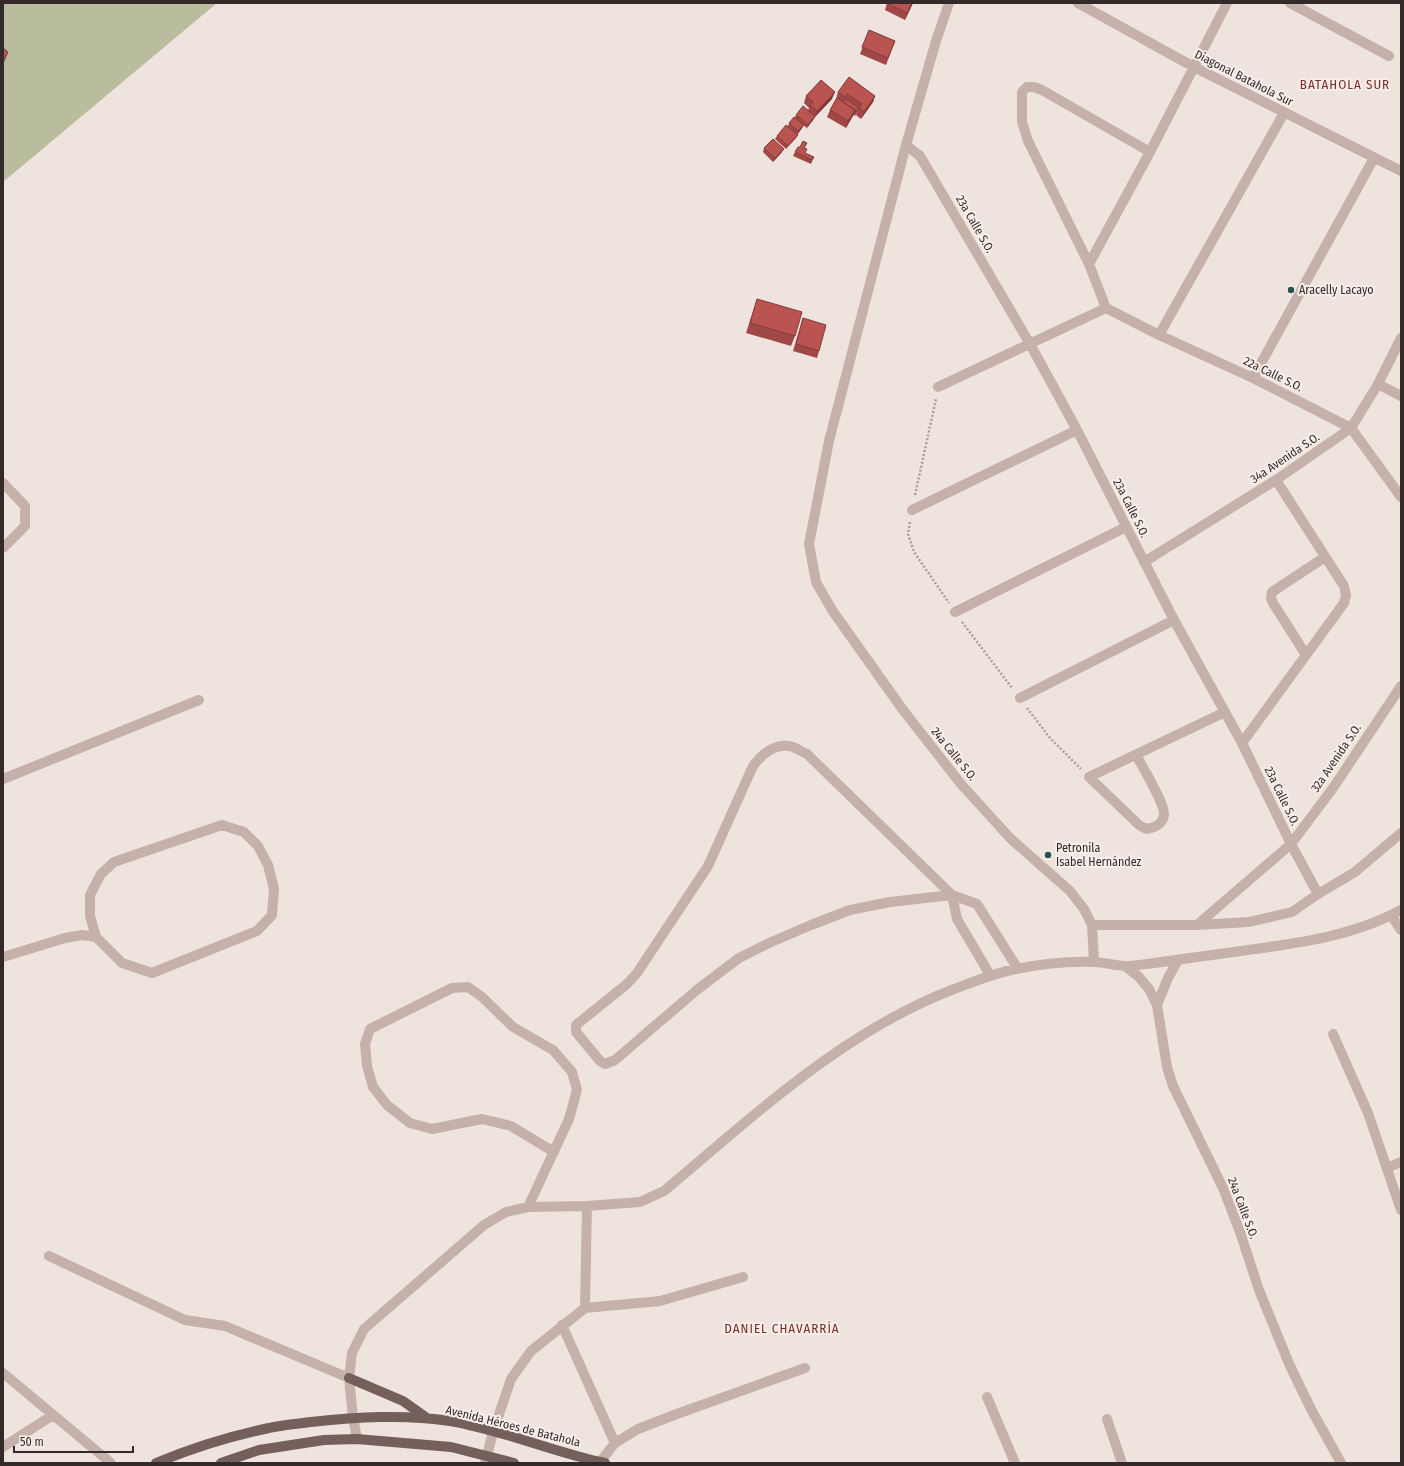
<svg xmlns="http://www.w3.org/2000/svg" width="1404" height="1466" font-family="'Fira Sans Condensed',sans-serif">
  <rect width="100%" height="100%" fill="#efe3dd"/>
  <!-- green -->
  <path fill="#b9bd9e" d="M 3,3 L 217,3 L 3,182 Z"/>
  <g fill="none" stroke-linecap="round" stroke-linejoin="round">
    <!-- path -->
    <path stroke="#b29b94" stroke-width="2.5" stroke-dasharray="2 2" stroke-linecap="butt" d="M 915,495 L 936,399
      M 910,522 L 908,534 L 914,552 L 949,603
      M 962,622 L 1012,688
      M 1027,708 L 1050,738 L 1081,769"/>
    <!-- minor -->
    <path stroke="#c6b1aa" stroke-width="10" d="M 949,3 L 936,41 L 906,145 L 829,441 L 809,544 L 816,582 L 832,610 L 903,710 L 961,784 L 1010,838 L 1070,891 L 1084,909 L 1092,925 L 1094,961
      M 1078,3 L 1194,67 L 1401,171
      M 1290,3 L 1389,56
      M 906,145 L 920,156 L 1030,344 L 1077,430 L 1174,620 L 1242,743 L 1291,844 L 1318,894
      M 1089,264 L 1150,152 L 1227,3
      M 1106,308 L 1089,264 L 1028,141 L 1022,122 L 1022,92 L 1027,87 L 1034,87 L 1042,90 L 1150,152
      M 1106,308 L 1159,335 L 1253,378 L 1351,428 L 1401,497
      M 1159,335 L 1284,113
      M 1253,378 L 1374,158
      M 1378,384 L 1401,396
      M 938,387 L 1106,308
      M 3,483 L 25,506 L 25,526 L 3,548
      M 912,510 L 1077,430
      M 1144,562 L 1276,480 L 1351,428 L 1378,384 L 1401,338
      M 955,612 L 1126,527
      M 1306,655 L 1273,603 L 1271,598 L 1272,592 L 1325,557
      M 1020,698 L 1174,620
      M 1242,743 L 1344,603 L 1346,595 L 1344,586 L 1276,480
      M 1136,755 C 1142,766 1165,804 1164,815 C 1163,824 1154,828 1146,829 L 1139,825 L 1089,777 L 1225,712
      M 3,779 L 199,700
      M 222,825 L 244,832 L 258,846 L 268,865 L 274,889 L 272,915 L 257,931 L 152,973 L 122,963 L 96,937 L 90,916 L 90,895 L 101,874 L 114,862 Z
      M 1391,915 L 1401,930
      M 1092,925 L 1197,925 L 1249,922 L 1292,912 L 1318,894 L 1355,872 L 1401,833
      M 1197,925 L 1291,844 L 1333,788 L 1401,686
      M 3,957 L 65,938 L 82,935 L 96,937
      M 1125,966 L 1139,977 L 1149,989 L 1157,1005 L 1167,1067 L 1173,1086 L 1223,1188 L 1240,1232 L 1259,1290 L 1290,1366 L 1312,1411 L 1341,1463
      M 990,975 L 957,919 L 952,895 L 807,754 C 802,752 798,749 793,747 C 776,742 762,754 753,766 L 708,866 L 637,973 L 627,984 L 576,1025 L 576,1032 L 600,1061 L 605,1064 L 615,1060 L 698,989 L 739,958 L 769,943 L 811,925 L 850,910 L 890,902 L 952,895 L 977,904 L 1018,969
      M 1157,1005 L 1168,978 L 1178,960
      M 1333,1034 L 1368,1113 L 1401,1210
      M 1387,1168 L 1401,1162
      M 528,1207 L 569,1119 L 577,1090 L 572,1072 L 553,1050 L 513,1027 L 482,997 L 468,987 L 452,988 L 370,1029 L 365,1044 L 367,1066 L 373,1087 L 387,1105 L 410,1123 L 432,1129 L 482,1119 L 511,1126 L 554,1152
      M 49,1256 L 185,1320 L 225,1326 L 349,1378
      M 585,1308 L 587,1206
      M 562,1325 L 615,1443
      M 3,1373 L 111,1463
      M 987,1397 L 1015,1463
      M 1107,1419 L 1122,1463
      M 357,1439 L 353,1417 L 349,1378 L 352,1353 L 364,1329 L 484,1225 L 506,1212 L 528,1207 L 587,1206 L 640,1202 L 664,1191 C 755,1115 842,1032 954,989 C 975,981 995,973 1016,969 C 1041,964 1069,961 1094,962 C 1104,962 1115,966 1126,966 C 1135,966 1145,964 1154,963 C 1176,960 1198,957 1219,954 C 1281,945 1346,940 1401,910
      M 3,1447 L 53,1415
      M 600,1462 L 615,1443 L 638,1429 L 674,1415 L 805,1368
      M 485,1463 L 493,1432 L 511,1379 L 531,1351 L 585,1308 L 660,1301 L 743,1277"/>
    <!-- major -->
    <path stroke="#755f5b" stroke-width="10" d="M 349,1378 L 403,1401 L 427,1418
      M 156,1463 C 192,1448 230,1436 269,1428 C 282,1425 297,1424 311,1422 C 357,1417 404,1414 450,1421 C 503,1430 553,1452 605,1463
      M 221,1463 L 259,1450 L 324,1440 L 357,1439 L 451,1447 L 514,1463"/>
  </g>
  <!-- wall -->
  <path fill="#a04846" d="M 887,3 L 913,3 L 905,20 L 885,10 Z
    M 869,30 L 895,41 L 886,65 L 860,54 Z
    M 838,92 L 875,96 L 873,102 L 861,119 L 856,115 L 858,110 L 855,116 L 853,115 L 846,128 L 827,117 L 830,110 L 836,99 Z
    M 806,96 L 832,99 L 814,118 L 807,128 L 803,125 L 802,128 L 797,135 L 798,135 L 796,138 L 786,149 L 775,139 L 777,136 L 788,126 L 789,123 L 795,117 L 796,115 L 808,111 L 809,108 L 804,103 Z
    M 764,148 L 782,152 L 773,162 L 763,152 Z
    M 805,148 L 805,153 L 814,157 L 811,164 L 793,156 L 795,152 Z
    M 757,299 L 795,336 L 791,346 L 746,333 Z
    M 803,318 L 819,351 L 817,358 L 793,351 Z"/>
  <!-- shaded-wall -->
  <path fill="#823b39" d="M 912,3 L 913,3 L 905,20 L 907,13 Z
    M 835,92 L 832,99 L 814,118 L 817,111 Z
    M 875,96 L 873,102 L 861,119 L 864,112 Z
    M 855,110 L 853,116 L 846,128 L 848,121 Z
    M 815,116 L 814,119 L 807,128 L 808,125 Z
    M 804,125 L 802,128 L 797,135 L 798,131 Z
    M 784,149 L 782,152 L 773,162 L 775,158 Z"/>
  <!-- building -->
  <path fill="#ba5451" stroke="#823b39" d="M 887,3 L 912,3 L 907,13 Z
    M 869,30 L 895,41 L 888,58 L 862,47 Z
    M 3,48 L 8,52 L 3,63 Z
    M 849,77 L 875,96 L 864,112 L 859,108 L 862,104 L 847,94 L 845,97 L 838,92 Z
    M 821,80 L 835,92 L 817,111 L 810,105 L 813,102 L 806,96 Z
    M 837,98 L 855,110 L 848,121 L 830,110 Z
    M 846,99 L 859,108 L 856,112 L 855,111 L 855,110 L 843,102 Z
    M 803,106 L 815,116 L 808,125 L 796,115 Z
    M 794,117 L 804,125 L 798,131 L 789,123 Z
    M 786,125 L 798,135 L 788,146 L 777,136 Z
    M 773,139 L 784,149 L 775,158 L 764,148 Z
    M 803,141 L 807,143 L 804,148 L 807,149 L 805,153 L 814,157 L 812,160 L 795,152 L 798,147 L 800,147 Z
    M 757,299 L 802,312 L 795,336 L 750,323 Z
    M 803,318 L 826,325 L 819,351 L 796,344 Z"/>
  <!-- markers -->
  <g fill="#22524b" stroke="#f8eee9" stroke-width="1.5">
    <circle cx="1291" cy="290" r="4"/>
    <circle cx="1048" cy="855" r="4"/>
  </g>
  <g text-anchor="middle" stroke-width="4" stroke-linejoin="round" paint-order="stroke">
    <!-- street labels -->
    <g font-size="12" fill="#342a29" stroke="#f8eee9">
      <text transform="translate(1244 78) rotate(27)" y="4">Diagonal Batahola Sur</text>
      <text transform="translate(975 224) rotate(60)" y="4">23a Calle S.O.</text>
      <text transform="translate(1273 374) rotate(26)" y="4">22a Calle S.O.</text>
      <text transform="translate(1285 458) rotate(-34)" y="4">34a Avenida S.O.</text>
      <text transform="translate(1131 508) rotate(63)" y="4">23a Calle S.O.</text>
      <text transform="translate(954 754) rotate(51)" y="4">24a Calle S.O.</text>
      <text transform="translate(1336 758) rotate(-56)" y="4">32a Avenida S.O.</text>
      <text transform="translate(1282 796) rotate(64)" y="4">23a Calle S.O.</text>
      <text transform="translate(1243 1208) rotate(69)" y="4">24a Calle S.O.</text>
      <text transform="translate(513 1426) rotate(14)" y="4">Avenida Héroes de Batahola</text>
    </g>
    <!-- poi labels -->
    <g font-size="12" fill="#342a29" stroke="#f8eee9" text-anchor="start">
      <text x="1299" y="294">Aracelly Lacayo</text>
      <text x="1056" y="852">Petronila<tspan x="1056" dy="14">Isabel Hernández</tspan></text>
    </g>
    <!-- neighbourhood labels -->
    <g font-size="13" letter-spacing="1" fill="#7b2c2a" stroke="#f8eee9">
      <text x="1345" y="89">BATAHOLA SUR</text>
      <text x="782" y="1333">DANIEL CHAVARRÍA</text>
    </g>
  </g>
  <!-- border -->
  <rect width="1404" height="1466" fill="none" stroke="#342a29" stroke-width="8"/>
  <!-- scale -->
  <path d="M14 1446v6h119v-6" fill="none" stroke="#342a29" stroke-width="2"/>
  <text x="20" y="1446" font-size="12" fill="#342a29" stroke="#f8eee9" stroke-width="3" paint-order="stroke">50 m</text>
</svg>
